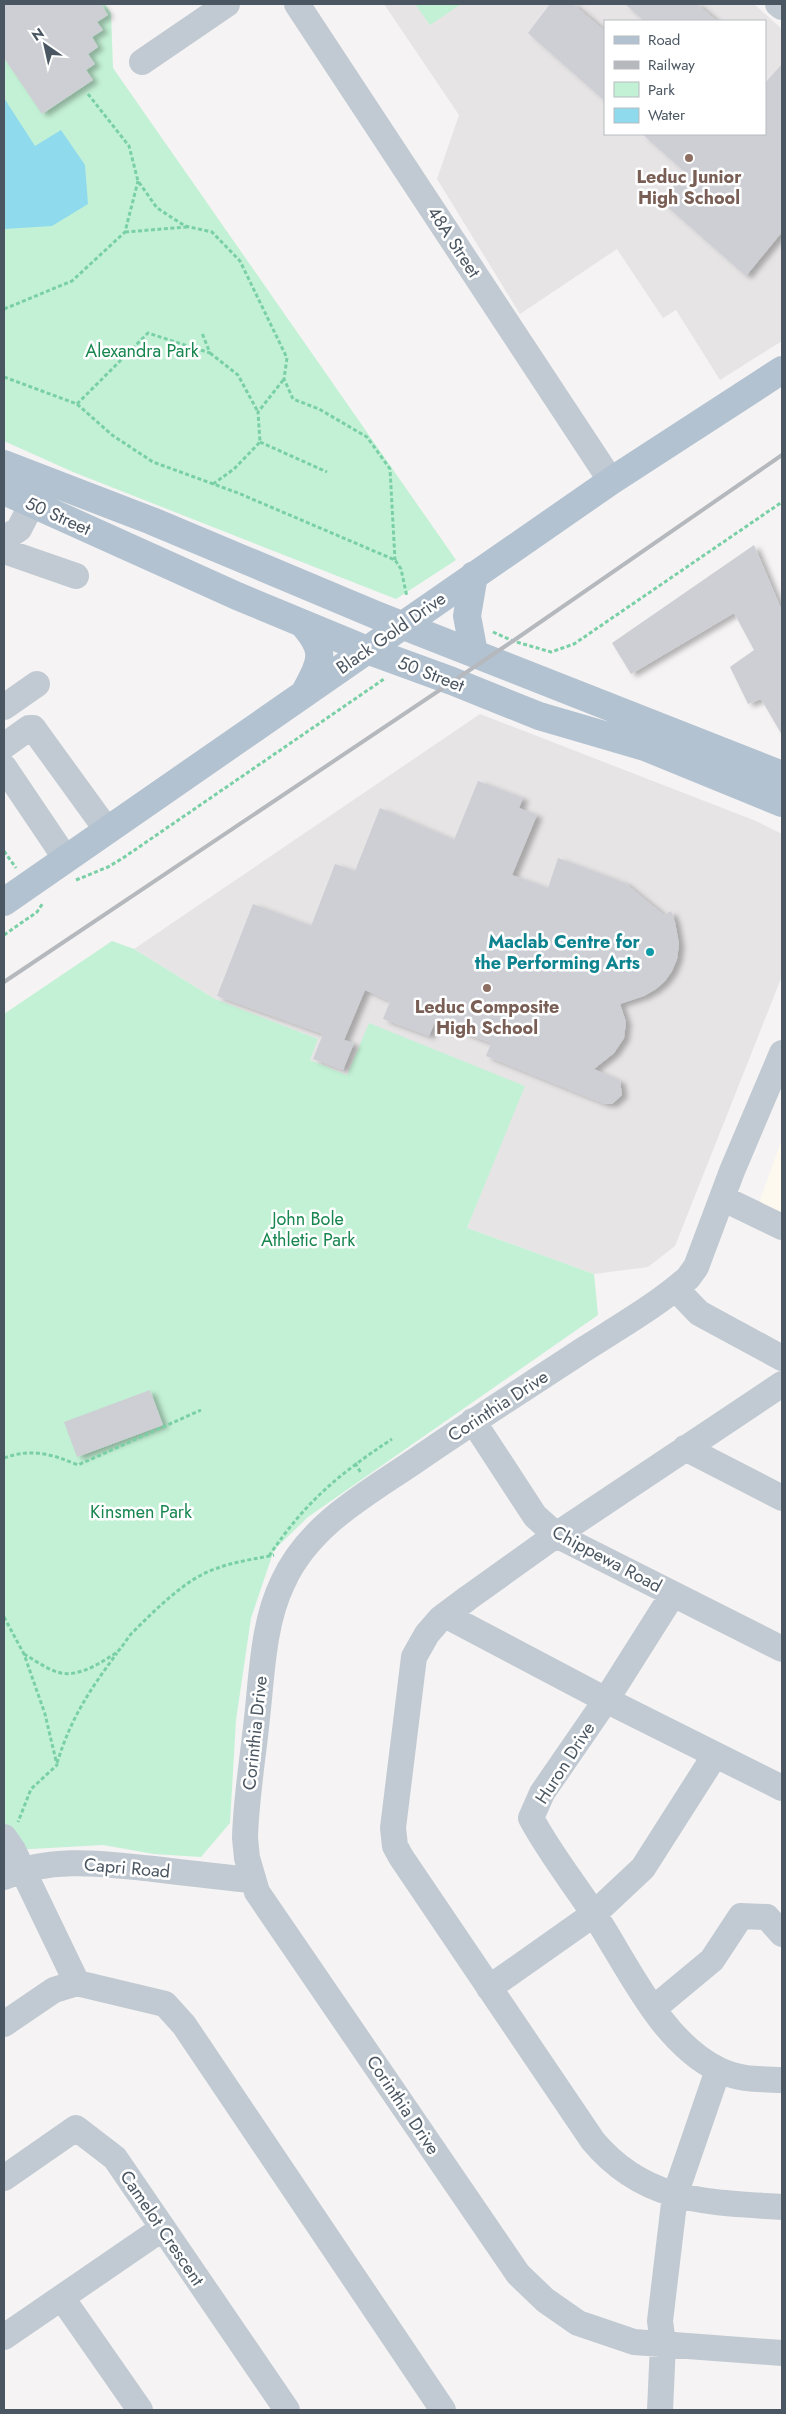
<svg xmlns="http://www.w3.org/2000/svg" width="786" height="2414" font-family="Jost,sans-serif">
  <defs>
    <filter id="shadow"><feDropShadow dx="5.5" dy="3" stdDeviation="2.5" flood-color="#0004"/></filter>
  </defs>
  <rect width="100%" height="100%" fill="#f5f3f3"/>
  <!-- commercial -->
  <path fill="#fdf9ef" d="M 782,1139 L 782,1219 L 758,1206 Z"/>
  <!-- education -->
  <path fill="#e6e4e5" fill-rule="evenodd" d="M 384,4 L 754,4 L 782,29 L 782,341 L 720,380 L 676,310 L 663,318 L 617,249 L 520,314 L 437,179 L 459,115 ZM 605,21 L 765,21 L 765,134 L 605,134 Z
    M 480,714 L 756,821 L 782,834 L 782,976 L 675,1246 L 648,1267 L 594,1274 L 467,1228 L 524,1086 L 369,1024 L 347,1075 L 310,1060 L 318,1039 L 215,999 L 134,949 Z"/>
  <!-- green -->
  <path fill="#c3f1d5" d="M 4,4 L 105,4 L 111,13 L 113,68 L 456,560 L 396,599 L 73,472 L 4,441 Z
    M 415,4 L 461,4 L 430,25 Z
    M 112,941 L 134,949 L 215,999 L 318,1039 L 310,1060 L 347,1075 L 369,1023 L 525,1086 L 467,1228 L 594,1274 L 598,1315 L 308,1517 L 274,1550 L 251,1618 L 236,1720 L 230,1823 L 201,1857 L 154,1854 L 103,1845 L 13,1850 L 4,1837 L 4,1014 Z"/>
  <!-- water -->
  <path fill="#90daee" d="M 4,98 L 35,146 L 61,130 L 85,165 L 88,204 L 52,226 L 4,229 Z"/>
  <!-- building -->
  <path fill="#cdcfd5" filter="url(#shadow)" d="M 4,4 L 101,4 L 108,15 L 97,22 L 103,30 L 92,37 L 98,47 L 88,54 L 95,64 L 86,70 L 93,80 L 42,114 L 4,58 Z
    M 550,4 L 573,4 L 605,31 L 605,101 L 528,33 Z
    M 625,4 L 697,4 L 717,21 L 644,21 Z
    M 782,64 L 782,232 L 746,276 L 661,201 L 685,172 L 642,134 L 765,134 L 765,83 Z
    M 754,545 L 782,611 L 782,735 L 761,699 L 748,704 L 730,667 L 754,650 L 734,613 L 631,674 L 612,643 Z
    M 478,781 L 523,798 L 519,808 L 537,815 L 512,875 L 548,888 L 558,858 L 625,883 L 664,915 L 671,911 L 675,922 L 679,944 L 677,959 L 672,971 L 665,981 L 656,989 L 644,996 L 620,1004 L 626,1022 L 624,1038 L 614,1053 L 594,1069 L 620,1081 L 622,1095 L 612,1104 L 605,1104 L 486,1056 L 491,1043 L 435,1022 L 429,1036 L 383,1019 L 390,1001 L 365,990 L 344,1040 L 354,1043 L 343,1070 L 313,1059 L 323,1034 L 217,996 L 253,904 L 311,926 L 335,864 L 355,871 L 380,808 L 454,840 Z
    M 150,1390 L 163,1425 L 77,1457 L 64,1422 Z"/>
  <g fill="none" stroke-linecap="round" stroke-linejoin="round">
    <!-- path -->
    <path stroke="#7ad0a6" stroke-width="3" stroke-dasharray="4 2.5" stroke-linecap="butt" d="M 88,94 L 129,146 L 138,181 L 157,208 L 185,226 L 212,232 L 240,261 L 287,358 L 284,379 L 293,399 L 319,409 L 367,437 L 390,469 L 395,560
      M 125,232 L 187,227
      M 4,309 L 72,281 L 125,232 L 138,181
      M 210,353 L 238,375 L 258,412
      M 4,377 L 77,404 L 112,435 L 153,462 L 238,493 L 395,560 L 401,569 L 407,597
      M 77,404 L 148,333 L 210,353 L 202,333
      M 260,442 L 327,472
      M 213,484 L 234,469 L 260,442 L 258,412 L 284,379
      M 493,632 L 513,641 L 551,652 L 574,644 L 782,502
      M 4,851 L 16,868
      M 76,880 L 108,867 L 123,858 L 384,679
      M 4,935 L 37,912 L 43,903
      M 4,1458 C 31,1448 52,1454 78,1465 L 201,1410
      M 355,1463 L 361,1473
      M 269,1556 C 305,1502 339,1474 392,1439
      M 4,1617 L 24,1654 L 45,1714 L 57,1765 L 31,1789 L 18,1822
      M 24,1654 C 36,1661 48,1670 61,1673 C 79,1677 103,1662 117,1652 C 122,1648 126,1640 131,1634 C 150,1615 169,1596 191,1581 C 217,1564 244,1561 274,1555
      M 57,1763 C 71,1718 89,1691 117,1653"/>
    <!-- minor -->
    <path stroke="#c1cad2" stroke-width="26" d="M 297,4 L 611,481
      M 778,4 L 782,7
      M 142,62 L 227,4
      M 4,539 L 19,529 L 32,504
      M 4,551 L 76,576
      M 4,707 L 37,684
      M 4,746 L 29,728 L 33,728 L 107,830
      M 4,767 L 66,859
      M 782,1053 L 732,1171 L 696,1267 L 688,1278 C 656,1306 619,1327 583,1350 C 527,1387 470,1423 415,1461 C 365,1495 309,1525 283,1582 C 263,1623 262,1674 257,1718 C 253,1758 246,1798 245,1838 L 247,1858 L 257,1892 L 518,2274 L 545,2300 L 578,2323 L 634,2342 L 782,2353
      M 722,1198 L 782,1227
      M 676,1289 L 699,1313 L 782,1358
      M 782,1384 L 556,1535 L 468,1598 L 440,1619 L 427,1634 L 414,1657 L 393,1828 L 395,1846 L 401,1857 L 593,2141 C 645,2203 707,2202 782,2207
      M 473,1421 L 535,1516 L 556,1535 L 782,1649
      M 685,1448 L 782,1498
      M 673,1594 L 606,1700 L 542,1793 L 531,1818 C 549,1852 573,1882 594,1914 C 628,1966 661,2042 719,2070 C 739,2080 760,2079 782,2080
      M 445,1615 L 606,1700 L 782,1788
      M 4,1837 L 13,1850 L 77,1983
      M 4,1877 C 52,1856 104,1864 154,1869 C 187,1873 220,1877 252,1880
      M 489,1988 L 594,1914 L 643,1868 L 715,1755
      M 653,2009 L 712,1960 L 741,1916 L 767,1917 L 782,1934
      M 4,2024 L 54,1990 L 77,1983 L 165,2004 L 184,2025 L 443,2410
      M 4,2178 L 76,2128 L 115,2158 L 287,2410
      M 62,2298 L 140,2410
      M 4,2337 L 163,2228
      M 660,2410 L 663,2344 L 660,2321 L 675,2195 L 718,2070"/>
    <!-- major -->
    <path stroke="#b3c2d1" stroke-width="28" d="M 4,464 L 152,521 L 376,615 L 782,775
      M 4,491 L 237,596 L 367,650 L 452,681 L 539,716 L 645,747 L 782,803
      M 302,623 C 327,651 322,660 305,692
      M 474,653 L 467,616 L 474,575
      M 4,902 L 611,481 L 782,370"/>
    <!-- rail -->
    <path stroke="#b5b8bd" stroke-width="4" d="M 4,982 L 513,641 L 782,455"/>
  </g>
  <!-- markers -->
  <g fill="#8d6e63" stroke="#fff" stroke-width="2">
    <circle cx="689" cy="158" r="5"/>
    <circle cx="487" cy="988" r="5"/>
  </g>
  <circle fill="#0f9aa8" stroke="#fff" stroke-width="2" cx="650" cy="952" r="5"/>
  <g text-anchor="middle" stroke-width="5" stroke-linejoin="round" paint-order="stroke">
    <!-- education labels -->
    <g font-size="18" font-weight="bold" fill="#785e54" stroke="#fff">
      <text x="689" y="183">Leduc Junior<tspan x="689" dy="21">High School</tspan></text>
      <text x="487" y="1013">Leduc Composite<tspan x="487" dy="21">High School</tspan></text>
    </g>
    <!-- street labels -->
    <g font-size="18" fill="#4a5661" stroke="#fff">
      <text transform="translate(454 242) rotate(57)" y="6">48A Street</text>
      <text transform="translate(58 516) rotate(24)" y="6">50 Street</text>
      <text transform="translate(391 633) rotate(-35)" y="6">Black Gold Drive</text>
      <text transform="translate(431 674) rotate(21)" y="6">50 Street</text>
      <text transform="translate(498 1406) rotate(-33)" y="6">Corinthia Drive</text>
      <text transform="translate(607 1559) rotate(28)" y="6">Chippewa Road</text>
      <text transform="translate(255 1733) rotate(-84)" y="6">Corinthia Drive</text>
      <text transform="translate(565 1763) rotate(-57)" y="6">Huron Drive</text>
      <text transform="translate(127 1868) rotate(5)" y="6">Capri Road</text>
      <text transform="translate(403 2105) rotate(56)" y="6">Corinthia Drive</text>
      <text transform="translate(162 2228) rotate(56)" y="6">Camelot Crescent</text>
    </g>
    <!-- park labels -->
    <g font-size="18" fill="#17864f" stroke="#fff">
      <text x="142" y="357">Alexandra Park</text>
      <text x="308" y="1225">John Bole<tspan x="308" dy="21">Athletic Park</tspan></text>
      <text x="141" y="1518">Kinsmen Park</text>
    </g>
    <!-- culture labels -->
    <g font-size="18" font-weight="bold" fill="#0d838f" stroke="#fff" text-anchor="end">
      <text x="640" y="948">Maclab Centre for<tspan x="640" dy="21">the Performing Arts</tspan></text>
    </g>
  </g>
  <!-- border -->
  <rect width="786" height="2414" fill="none" stroke="#4a5661" stroke-width="10"/>
  <!-- legend -->
  <rect x="604" y="20" width="162" height="115" fill="#ffffff" stroke="#b7bbc0"/>
  <rect x="614" y="36" width="25" height="8" fill="#b3c2d1" stroke="#b7bbc0"/>
  <text x="648" y="45" font-size="15" fill="#4a5661">Road</text>
  <rect x="614" y="61" width="25" height="8" fill="#b5b8bd" stroke="#b7bbc0"/>
  <text x="648" y="70" font-size="15" fill="#4a5661">Railway</text>
  <rect x="614" y="82" width="25" height="15" fill="#c3f1d5" stroke="#b7bbc0"/>
  <text x="648" y="95" font-size="15" fill="#4a5661">Park</text>
  <rect x="614" y="108" width="25" height="15" fill="#90daee" stroke="#b7bbc0"/>
  <text x="648" y="120" font-size="15" fill="#4a5661">Water</text>
  <!-- north arrow -->
  <g transform="translate(45 45) rotate(326)" stroke="#ffffff" stroke-width="4" paint-order="stroke">
  <path d="M0-4L9 19L0 12L-9 19Z" fill="#4a5661"/>
  <text y="-8" font-size="14" font-weight="bold" text-anchor="middle" fill="#4a5661">N</text>
  </g>
</svg>
